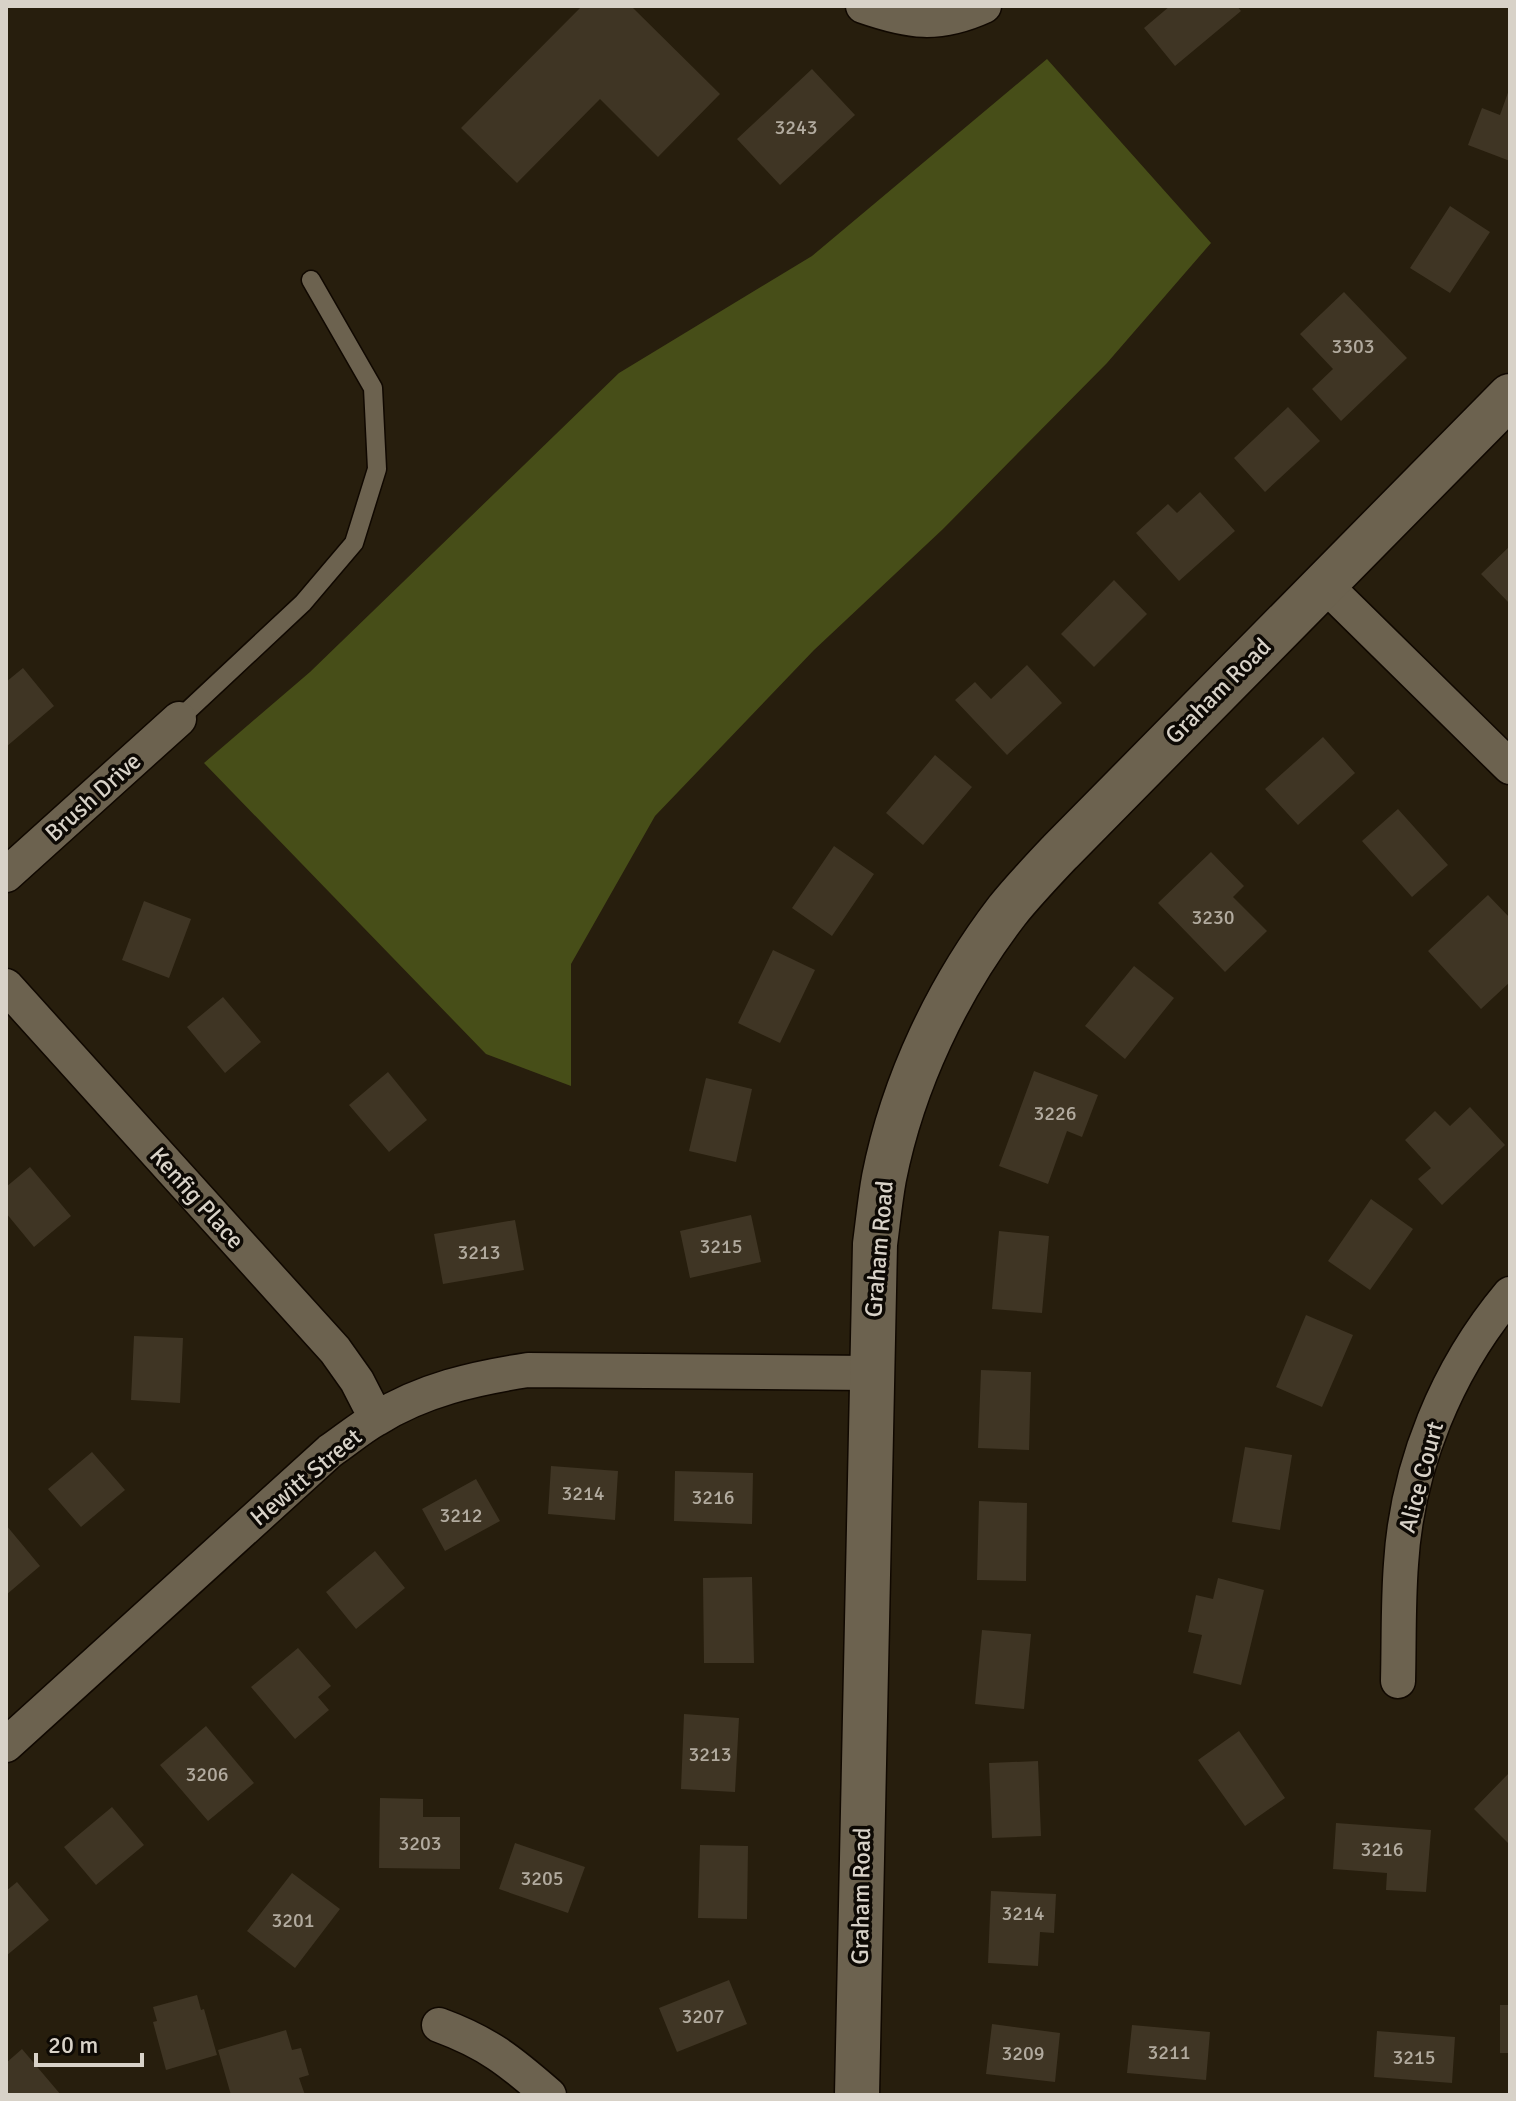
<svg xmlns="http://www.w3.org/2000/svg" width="1516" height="2101" font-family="Signika,sans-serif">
  <rect width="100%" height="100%" fill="#271e0d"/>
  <!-- forest -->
  <path fill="#474e18" d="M 1047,59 L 1211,243 L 1107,363 L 943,529 L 814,650 L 655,816 L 571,964 L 571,1086 L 486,1054 L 204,763 L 310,672 L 619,373 L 812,256 Z"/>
  <!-- building -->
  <path fill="#3f3524" d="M 582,6 L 631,6 L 720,94 L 658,157 L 600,99 L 517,183 L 461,128 Z
    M 1170,6 L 1237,6 L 1241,11 L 1175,66 L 1144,28 Z
    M 812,69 L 855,115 L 780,185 L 737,139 Z
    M 1510,87 L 1510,161 L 1468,145 L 1482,108 L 1500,115 Z
    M 1450,206 L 1490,232 L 1450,293 L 1410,268 Z
    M 1344,292 L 1407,358 L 1341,421 L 1312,389 L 1333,369 L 1300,334 Z
    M 1288,407 L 1320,441 L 1265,492 L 1234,458 Z
    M 1200,492 L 1235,531 L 1179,581 L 1136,533 L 1168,504 L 1177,513 Z
    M 1510,546 L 1510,604 L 1481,574 Z
    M 1114,580 L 1147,614 L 1094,667 L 1061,634 Z
    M 1027,665 L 1062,703 L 1007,755 L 955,700 L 975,682 L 991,699 Z
    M 23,668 L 54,706 L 6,747 L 6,682 Z
    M 1323,737 L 1355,773 L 1298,825 L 1265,789 Z
    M 935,755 L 972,787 L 923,845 L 886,813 Z
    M 1398,809 L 1448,865 L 1412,897 L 1362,841 Z
    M 834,846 L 874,874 L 832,936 L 792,908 Z
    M 1211,852 L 1244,886 L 1233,897 L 1267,931 L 1225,972 L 1158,903 Z
    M 1488,895 L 1510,918 L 1510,982 L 1481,1009 L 1428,951 Z
    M 144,901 L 191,919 L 169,978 L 122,960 Z
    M 773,950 L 815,970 L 780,1043 L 738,1023 Z
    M 1134,966 L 1174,998 L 1125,1059 L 1085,1026 Z
    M 223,997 L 261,1042 L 225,1073 L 187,1027 Z
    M 1034,1071 L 1098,1095 L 1082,1137 L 1067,1131 L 1048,1184 L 999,1166 Z
    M 388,1072 L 427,1120 L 389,1152 L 349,1105 Z
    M 706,1078 L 752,1089 L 736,1162 L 689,1151 Z
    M 1470,1107 L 1505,1145 L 1442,1205 L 1418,1179 L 1431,1168 L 1405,1140 L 1435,1111 L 1450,1126 Z
    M 30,1167 L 71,1216 L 34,1247 L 6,1213 L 6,1187 Z
    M 1371,1199 L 1413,1229 L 1370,1290 L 1328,1261 Z
    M 751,1215 L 761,1262 L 690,1278 L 680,1231 Z
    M 515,1220 L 524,1270 L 443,1284 L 434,1234 Z
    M 999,1231 L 1049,1236 L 1042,1313 L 992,1309 Z
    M 1306,1315 L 1353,1335 L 1322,1407 L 1276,1387 Z
    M 134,1336 L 183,1338 L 180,1403 L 131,1400 Z
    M 981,1370 L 1031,1372 L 1029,1450 L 978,1448 Z
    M 1245,1447 L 1292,1455 L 1280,1530 L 1232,1522 Z
    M 92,1452 L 125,1490 L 81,1527 L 48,1489 Z
    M 551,1466 L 618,1471 L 615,1520 L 548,1514 Z
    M 675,1471 L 753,1473 L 752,1524 L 674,1521 Z
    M 476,1479 L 500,1521 L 445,1551 L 422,1509 Z
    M 979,1501 L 1027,1503 L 1026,1581 L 977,1580 Z
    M 6,1525 L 40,1566 L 6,1595 Z
    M 375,1551 L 405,1588 L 356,1629 L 326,1592 Z
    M 752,1577 L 754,1663 L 704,1663 L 703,1578 Z
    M 1218,1578 L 1264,1590 L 1241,1685 L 1193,1673 L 1202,1635 L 1188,1632 L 1196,1595 L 1213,1599 Z
    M 982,1630 L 1031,1634 L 1024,1709 L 975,1704 Z
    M 298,1648 L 331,1686 L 318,1697 L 329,1710 L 295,1739 L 251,1687 Z
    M 684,1714 L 739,1718 L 735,1792 L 681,1789 Z
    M 206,1726 L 254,1783 L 208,1821 L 160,1765 Z
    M 1239,1731 L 1285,1798 L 1245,1826 L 1198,1760 Z
    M 1038,1761 L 1041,1836 L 992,1838 L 989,1763 Z
    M 1510,1772 L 1510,1845 L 1474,1809 Z
    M 380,1798 L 423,1799 L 423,1817 L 460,1817 L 460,1869 L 379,1868 Z
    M 112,1807 L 144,1845 L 96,1885 L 64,1847 Z
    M 1336,1823 L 1431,1830 L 1426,1892 L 1386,1890 L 1387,1873 L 1333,1869 Z
    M 515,1843 L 585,1867 L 568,1913 L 499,1889 Z
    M 700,1845 L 748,1846 L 747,1919 L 698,1918 Z
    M 292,1873 L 340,1909 L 295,1968 L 247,1931 Z
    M 17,1882 L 49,1920 L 6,1956 L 6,1891 Z
    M 991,1891 L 1056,1894 L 1054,1933 L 1040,1932 L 1038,1966 L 988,1963 Z
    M 729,1980 L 747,2024 L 677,2052 L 659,2008 Z
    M 197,1995 L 201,2010 L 204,2009 L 217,2055 L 166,2070 L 153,2022 L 157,2021 L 153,2007 Z
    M 1500,2005 L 1510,2005 L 1510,2053 L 1500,2053 Z
    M 992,2024 L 1060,2033 L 1055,2082 L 986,2074 Z
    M 1132,2025 L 1210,2032 L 1206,2080 L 1127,2073 Z
    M 286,2030 L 292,2050 L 301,2048 L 309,2075 L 299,2078 L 305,2095 L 231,2095 L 218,2050 Z
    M 1377,2031 L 1455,2037 L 1452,2083 L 1374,2077 Z
    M 22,2049 L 61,2095 L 6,2095 L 6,2063 Z"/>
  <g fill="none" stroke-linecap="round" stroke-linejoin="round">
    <!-- service casing -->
    <g stroke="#100800" stroke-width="21">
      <path id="service" d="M 179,719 L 303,603 L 354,543 L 377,469 L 373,388 L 311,280"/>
    </g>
    <!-- minor casing -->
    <g stroke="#100800" stroke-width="37">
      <path id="minor" d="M 863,6 C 909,22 938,27 984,6
        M 1324,584 L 1510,767
        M 6,875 L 179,719
        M 6,986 L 335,1350 L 357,1381 L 376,1418
        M 1398,1681 C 1399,1642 1398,1603 1401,1564 C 1407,1466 1447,1369 1510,1294
        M 6,1745 L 330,1451 C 345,1441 360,1428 376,1419 C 422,1390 475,1378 528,1370 L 871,1373
        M 439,2025 C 488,2043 510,2061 549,2095"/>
    </g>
    <!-- tertiary casing -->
    <g stroke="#100800" stroke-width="47">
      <path id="tertiary" d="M 857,2095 L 875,1244 C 878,1222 880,1200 884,1178 C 903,1082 948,988 1007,911 C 1023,891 1042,871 1060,852 L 1510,396"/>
    </g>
    <!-- service -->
    <use href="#service" stroke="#6c624f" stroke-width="18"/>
    <!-- minor -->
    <use href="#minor" stroke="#6c624f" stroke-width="34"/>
    <!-- tertiary -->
    <use href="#tertiary" stroke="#6c624f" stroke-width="44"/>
  </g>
  <g text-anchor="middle" stroke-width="7" stroke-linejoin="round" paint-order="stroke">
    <!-- number labels -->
    <g font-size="20" fill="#b2ab9f">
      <text x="796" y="134">3243</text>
      <text x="1353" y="353">3303</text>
      <text x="1213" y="924">3230</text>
      <text x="1055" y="1120">3226</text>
      <text x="721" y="1253">3215</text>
      <text x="479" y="1259">3213</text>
      <text x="583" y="1500">3214</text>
      <text x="713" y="1504">3216</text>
      <text x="461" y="1522">3212</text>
      <text x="710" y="1761">3213</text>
      <text x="207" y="1781">3206</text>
      <text x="420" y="1850">3203</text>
      <text x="1382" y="1856">3216</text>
      <text x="542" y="1885">3205</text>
      <text x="1023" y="1920">3214</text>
      <text x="293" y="1927">3201</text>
      <text x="703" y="2023">3207</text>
      <text x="1169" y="2059">3211</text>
      <text x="1023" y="2060">3209</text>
      <text x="1414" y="2064">3215</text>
    </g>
    <!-- street labels -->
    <g font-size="24" fill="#d8d2c8" stroke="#0d0904">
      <text transform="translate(1218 691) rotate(-45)" y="8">Graham Road</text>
      <text transform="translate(93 797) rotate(-42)" y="8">Brush Drive</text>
      <text transform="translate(197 1198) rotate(48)" y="8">Kenfig Place</text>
      <text transform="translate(879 1249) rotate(-85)" y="8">Graham Road</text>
      <text transform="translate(306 1477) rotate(-40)" y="8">Hewitt Street</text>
      <text transform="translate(1421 1477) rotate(-75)" y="8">Alice Court</text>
      <text transform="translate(861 1896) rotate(-89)" y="8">Graham Road</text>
    </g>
  </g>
  <!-- border -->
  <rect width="1516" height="2101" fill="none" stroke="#d8d2c8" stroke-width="16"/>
  <!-- scale -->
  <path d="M36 2053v12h106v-12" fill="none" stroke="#d8d2c8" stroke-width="4"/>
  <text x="48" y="2053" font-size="24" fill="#d8d2c8" stroke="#0d0904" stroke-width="6" paint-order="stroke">20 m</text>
</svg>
